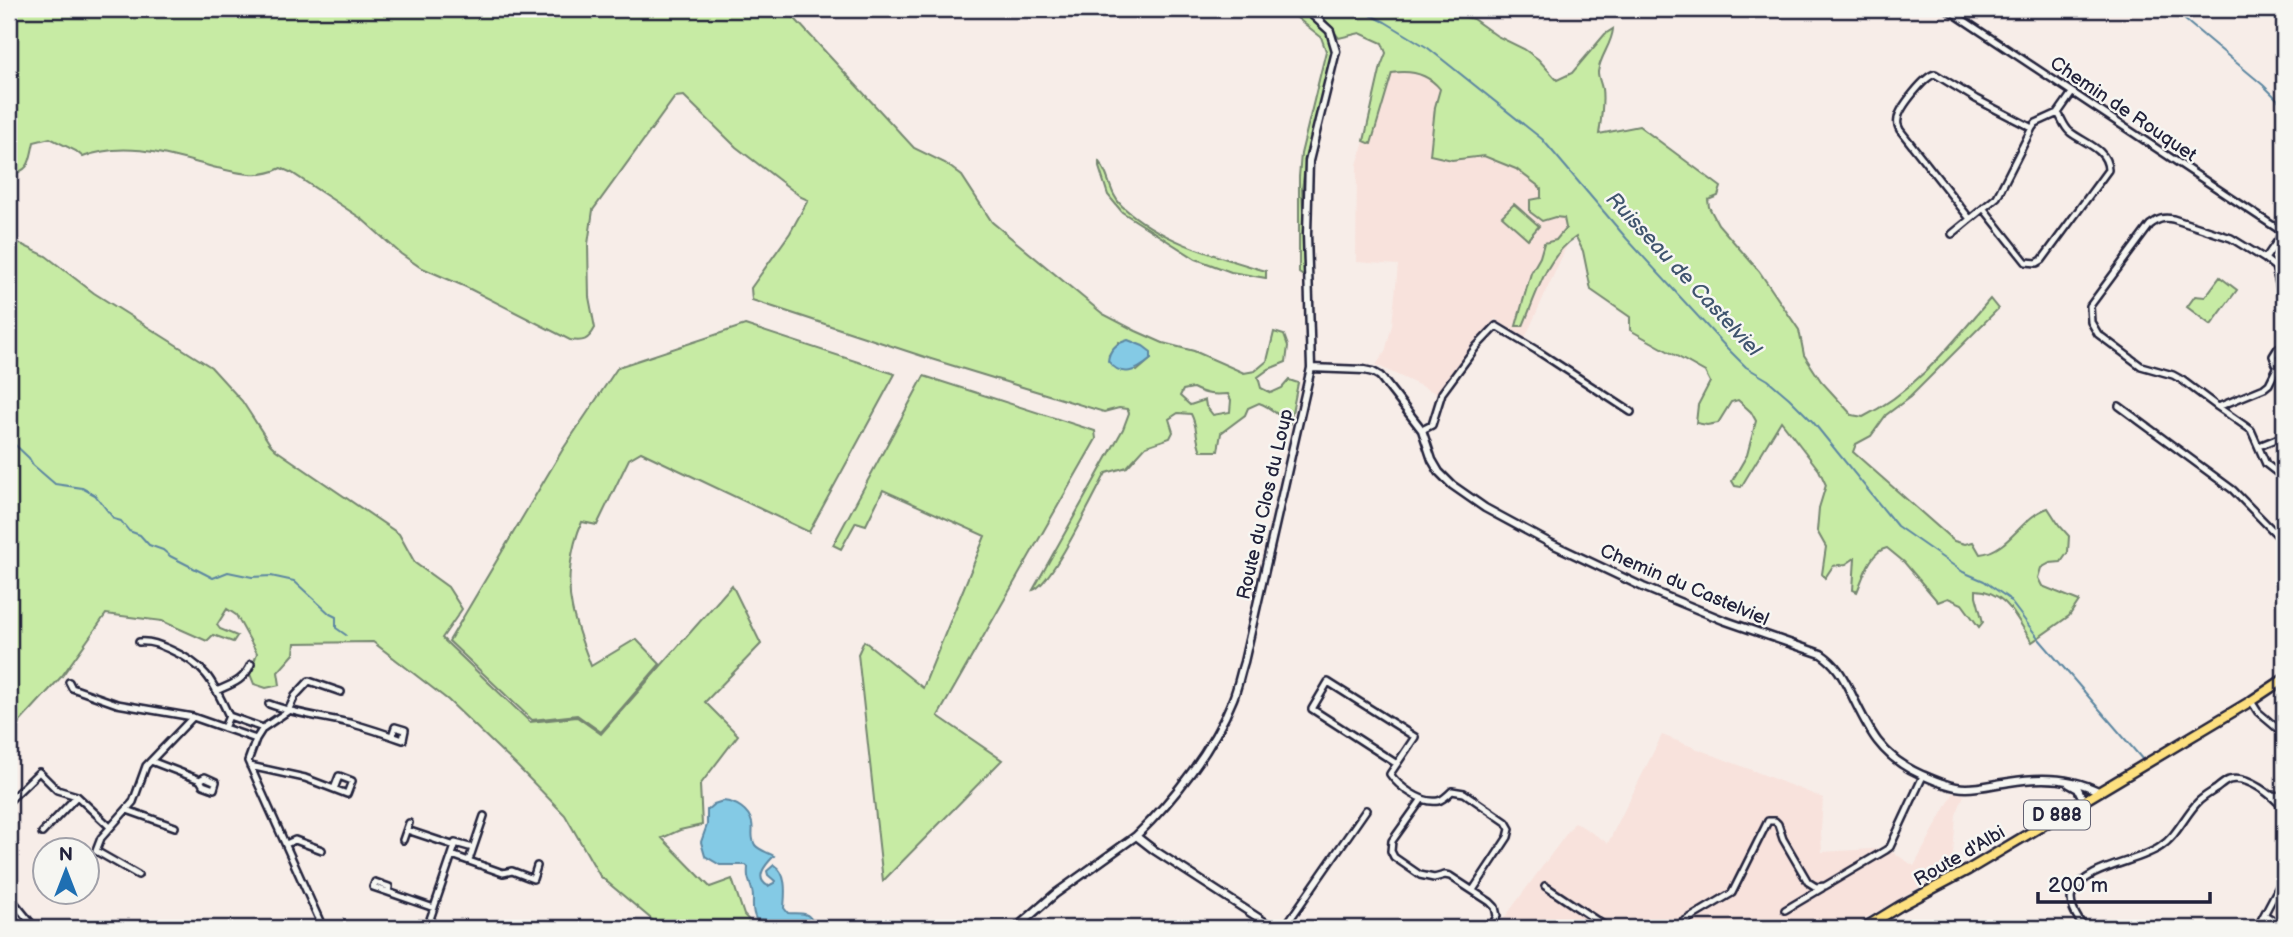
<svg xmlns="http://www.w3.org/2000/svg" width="2293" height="937" font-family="'Balsamiq Sans',sans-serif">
  <rect width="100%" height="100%" fill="#f7ede8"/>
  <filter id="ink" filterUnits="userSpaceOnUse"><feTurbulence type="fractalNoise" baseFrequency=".0143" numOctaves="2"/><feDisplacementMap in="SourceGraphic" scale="14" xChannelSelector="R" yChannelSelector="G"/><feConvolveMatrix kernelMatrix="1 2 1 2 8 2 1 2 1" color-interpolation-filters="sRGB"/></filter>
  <g filter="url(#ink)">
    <!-- built -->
    <path fill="#f8e2dc" d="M 1388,61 L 1447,82 L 1582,212 L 1525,338 L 1495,319 L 1442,390 L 1440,395 L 1376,365 L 1385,352 L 1392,325 L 1398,265 L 1356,262 L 1357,165 Z
      M 1662,735 L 1823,798 L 1821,830 L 1822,852 L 1872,849 L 1891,851 L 1914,866 L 1954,792 L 1964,795 L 1956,815 L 1952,868 L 1849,928 L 1497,928 L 1575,822 L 1608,843 Z"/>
    <!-- green -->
    <path fill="#c7eba4" stroke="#748670" stroke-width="2" fill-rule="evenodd" d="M 9,9 L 786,9 L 914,148 L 945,163 L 962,176 L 992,222 L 1103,314 L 1136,331 L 1163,343 L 1194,351 L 1244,373 L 1255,371 L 1267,361 L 1274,332 L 1284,335 L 1288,346 L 1286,362 L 1269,369 L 1258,377 L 1261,388 L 1271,393 L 1282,388 L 1289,380 L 1298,383 L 1290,423 C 1278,417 1272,407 1259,403 L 1248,408 L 1245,415 L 1221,433 L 1218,451 L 1201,451 C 1195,438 1198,427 1191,414 L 1178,413 L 1169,419 L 1173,432 L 1170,438 L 1146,446 L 1127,467 L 1106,473 C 1094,495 1051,585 1033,590 L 1123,429 L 1129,413 L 1127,409 L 1119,408 L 1104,412 L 931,359 L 752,300 L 751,288 L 790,233 L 808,200 L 801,197 L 736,147 L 684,96 L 675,97 L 593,210 L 588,244 L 589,297 L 595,328 C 588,341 583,342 570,340 L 466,287 L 420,267 L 401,254 L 362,219 L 292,173 L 281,168 C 259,179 240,173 217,168 C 174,157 127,139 83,157 L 76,151 L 50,138 L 34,142 C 29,164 31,169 9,176 ZM 1119,342 L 1151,359 L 1137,371 L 1109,355 ZM 1193,388 C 1206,395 1214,395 1228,394 L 1231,400 L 1230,412 L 1213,415 L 1206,406 L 1205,400 L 1190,405 L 1180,396 L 1183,390 Z
      M 1286,9 L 1305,9 C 1323,26 1334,33 1331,60 L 1306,159 L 1302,189 L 1306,278 L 1299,273 L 1299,177 L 1301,154 L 1326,51 L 1321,37 Z
      M 1312,9 L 1445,9 L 1455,14 L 1473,19 L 1497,36 L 1524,49 L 1538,59 L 1557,80 L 1572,73 L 1605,34 L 1613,29 C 1612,44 1600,56 1598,72 C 1598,78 1601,83 1602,89 C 1604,103 1601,120 1599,134 L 1639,126 L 1721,187 L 1718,196 L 1708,200 L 1709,207 L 1718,224 L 1759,271 L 1799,330 L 1804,355 L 1821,381 L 1852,415 L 1863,417 C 1916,391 1952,343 1990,299 L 1998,309 L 1910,397 L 1886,415 L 1871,436 L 1856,444 L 1853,452 L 1954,541 L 1965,544 L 1973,542 L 1980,554 C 2008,552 2022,516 2048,508 L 2059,525 L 2069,536 L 2068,552 L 2061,562 L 2050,563 L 2041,568 L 2038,578 L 2042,586 L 2079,601 L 2069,616 L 2032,642 C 2017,620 2007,591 1976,590 L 1976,596 L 1983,622 L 1979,627 L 1962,604 L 1948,598 L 1938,602 L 1904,562 L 1887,548 C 1870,551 1863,578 1857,592 L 1853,590 L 1855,558 L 1846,564 L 1833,566 L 1825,578 L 1822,574 L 1826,547 L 1817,531 L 1819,508 L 1826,485 L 1819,470 L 1781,421 L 1741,487 L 1735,486 L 1732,481 L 1747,455 L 1756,421 L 1751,412 L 1738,400 L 1731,402 L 1718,423 L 1707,425 L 1696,423 L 1698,405 L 1710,382 L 1705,372 L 1630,330 L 1630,317 L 1591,290 L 1583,251 L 1576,237 C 1546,256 1536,296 1523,326 L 1516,326 L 1531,273 L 1540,257 L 1544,243 L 1556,240 L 1566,228 L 1564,218 L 1555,217 L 1542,221 L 1530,212 L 1530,200 L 1541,198 L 1541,188 L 1516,169 L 1484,156 L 1452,160 L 1430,155 L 1435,107 L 1440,89 C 1428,74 1411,70 1392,73 L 1371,144 L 1364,141 L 1381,66 L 1386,53 L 1382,43 L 1360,33 L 1339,38 L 1323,17 Z
      M 1099,162 C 1110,175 1109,194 1122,206 C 1161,242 1216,256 1266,271 L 1266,278 L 1231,272 L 1196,259 L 1122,212 L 1108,195 L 1099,167 Z
      M 1514,204 L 1539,226 L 1528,239 L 1502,216 Z
      M 9,240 L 12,240 L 46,256 L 94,293 L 211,367 L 242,401 L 270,444 L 276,450 L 399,534 L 415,563 L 448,587 L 462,609 L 442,638 L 530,722 L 577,717 L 601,734 L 732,585 L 761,644 L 705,702 L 738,735 L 700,785 L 702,825 L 680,830 L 662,838 L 710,887 L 732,879 L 744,915 L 756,928 L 662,928 L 600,876 L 565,815 L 517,766 L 448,700 L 373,642 L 295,643 L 294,654 L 278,672 L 280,685 L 266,688 L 254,684 L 250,674 L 257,653 L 236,615 L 227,609 L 217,625 L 220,629 L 237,636 L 233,642 L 213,635 L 207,641 L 162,621 L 106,614 L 62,676 L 9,734 Z
      M 2220,277 L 2237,290 L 2211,325 L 2187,307 L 2195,296 L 2205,297 Z
      M 745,325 L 895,374 L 809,532 L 641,452 L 629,459 L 597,525 L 582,522 C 571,547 566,581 572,608 C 576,628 584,647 591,666 L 636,639 L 660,664 L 601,732 L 577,715 L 532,720 L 449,641 L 563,449 L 618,367 Z
      M 924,376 L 1095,431 L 1096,439 L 938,716 L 1002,760 L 883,881 L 858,654 L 864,641 L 923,688 L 985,536 L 883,490 L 866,525 L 856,522 L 841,549 L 833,545 Z"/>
    <!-- water -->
    <path fill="#84cae5" stroke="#5d87a1" stroke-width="2" d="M 1128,340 L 1143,346 L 1151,352 L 1151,359 C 1137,371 1122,379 1108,361 C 1109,350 1117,343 1128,340 Z
      M 723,801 C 736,802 749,810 752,823 C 754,831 750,837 755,845 C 760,851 768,852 774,856 C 765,865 754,878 768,886 L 774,883 L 775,881 L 768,875 L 767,871 L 774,865 C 788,874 785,894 784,908 L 788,913 C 798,914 808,911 812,921 L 811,928 L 784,928 L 785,923 L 780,921 L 756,919 C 750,909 755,900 752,890 C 749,879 747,879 748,867 L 746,865 L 720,865 L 705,856 L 701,842 L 707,825 L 707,810 L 714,804 Z"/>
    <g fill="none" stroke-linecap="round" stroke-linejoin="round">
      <!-- stream -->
      <path stroke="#5d87a1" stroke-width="2" d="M 1358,9 L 1385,22 L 1428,48 L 1542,139 L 1627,239 L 1726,347 L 1746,367 L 1768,380 L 1789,398 L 1813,422 L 1897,526 L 1963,572 L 1984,581 L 2008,598 L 2039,639 L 2143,760
        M 2172,9 L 2263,85 L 2284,106
        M 9,439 L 29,458 L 33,465 L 55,484 L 82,488 L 95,495 L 114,519 L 121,521 L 129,531 L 140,535 L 149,545 L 163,550 L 170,556 L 213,578 L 228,572 L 252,577 L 271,576 L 294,581 L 330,614 L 336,617 L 336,628 L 346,635"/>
      <!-- minor casing -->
      <g stroke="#22223b" stroke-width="10">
        <path id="minor" d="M 1947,9 L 2284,233
          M 1984,209 L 2026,262 L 2037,263 L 2042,260 L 2108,170 C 2108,149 2084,143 2070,132 C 2064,127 2062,119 2058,113
          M 1970,219 L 1900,130 C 1898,126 1897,124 1898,119 C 1899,108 1925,76 1935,74 L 1976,99 L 2032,128
          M 1952,234 L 1997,197 L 2032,128 L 2036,123 L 2058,113 L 2072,93
          M 2265,259 L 2275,267 L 2284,306
          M 2284,347 L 2278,348 L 2273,356 L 2276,364 L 2284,367
          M 2278,366 L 2269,384 L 2264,388 L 2218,407 L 2182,380 L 2173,375 L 2141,366 L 2098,334 L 2091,322 L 2090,306 L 2150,225 C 2158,219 2163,217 2173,219 L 2231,238 L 2265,259 L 2283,233
          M 2119,406 L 2233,490 L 2284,542
          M 2218,407 L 2251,430 L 2266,464 L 2284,478
          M 1422,430 L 1432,425 L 1442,393 L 1476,347 L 1496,326 L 1536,350 L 1631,412
          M 2259,446 L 2284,436
          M 139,642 C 152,641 160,645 171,650 C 207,666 213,682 229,716
          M 69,682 L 72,688 L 117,704 L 193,717 L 256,739
          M 216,691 C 232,684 244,681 251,664
          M 2251,701 L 2258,712 L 2284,734
          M 269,704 C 295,714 323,717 350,723 C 368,728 386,734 403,740 L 405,730 L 395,727 L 392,736
          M 224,728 L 229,716 L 263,728
          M 151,761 L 200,780 L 203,785 L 214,789 L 216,782 L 205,777 L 200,780
          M 1397,764 L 1312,709 L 1328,682 L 1415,737 L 1390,774 C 1398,786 1422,804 1438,801 C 1443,800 1448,795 1452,791 L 1464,793 L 1506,822 L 1510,829 L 1508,837 L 1473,890
          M 250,766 L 305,778 L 347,794 L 352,781 L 339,776 L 334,789
          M 2271,795 L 2284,796
          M 1422,799 L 1392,841 L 1391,851 L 1394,857 L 1420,875 L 1434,878 L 1445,875 L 1450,876 L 1490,902 L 1495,907 L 1497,916 L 1491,928
          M 9,801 L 39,772 L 57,790 L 77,796 L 110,827
          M 127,810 L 175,827
          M 407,830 L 455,846 L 455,843 L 473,848
          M 42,833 L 77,796
          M 403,840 L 409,823
          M 286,844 L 295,840 L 322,850
          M 452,855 L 503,873 L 512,871 L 533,879 L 537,866
          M 469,860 L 484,816
          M 138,875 L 96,851 L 101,838 L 133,802 L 146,766 L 193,717
          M 1545,886 L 1608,928
          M 388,892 L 373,887 L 375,882 L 389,887 L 388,892 L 434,908
          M 9,896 L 35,928
          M 1785,910 L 1822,888
          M 2265,915 L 2284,927
          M 323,928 L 248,761 L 256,739 L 263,728 L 288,711 L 295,696 L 309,681 L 341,692
          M 427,928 L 455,846
          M 1284,928 L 1366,810
          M 1673,928 L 1732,893 L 1768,821 L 1775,821 L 1778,824 L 1783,839 L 1808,882 L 1816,887 L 1825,886 L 1886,850 L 1890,847 L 1923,776
          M 2084,928 C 2078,918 2068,905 2072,894 C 2085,866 2137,863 2160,847 C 2177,836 2185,815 2198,802 C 2203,797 2210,793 2216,789 C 2220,786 2224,782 2229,780 C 2248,775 2273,796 2284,809
          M 2257,928 L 2284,877"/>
      </g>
      <!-- tertiary casing -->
      <g stroke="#22223b" stroke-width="11">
        <path id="tertiary" d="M 1311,368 L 1364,370 L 1373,372 L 1380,376 L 1422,430 L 1432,460 L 1439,472 L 1452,485 L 1485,508 L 1548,542 L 1643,587 L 1723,620 L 1821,654 C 1836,664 1842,675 1850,691 C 1868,729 1880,756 1920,774 C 1934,780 1951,788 1966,788 C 1980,788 1995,784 2009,782 C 2038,777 2071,777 2098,791
          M 2069,784 L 2078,789 L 2083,799
          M 1136,836 L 1154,850 L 1274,928
          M 1016,928 L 1055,894 L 1136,836 C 1175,798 1213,749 1233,699 C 1238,687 1240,674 1244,662 L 1311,368 L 1307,234 L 1309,161 L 1336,51 L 1330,31 L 1306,9"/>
      </g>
      <!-- primary casing -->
      <g stroke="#22223b" stroke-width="13">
        <path id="primary" d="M 1864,928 L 1900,906 L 1968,870 L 2251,701 L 2284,679"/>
      </g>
      <!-- minor -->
      <use href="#minor" stroke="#f6f6f2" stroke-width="5"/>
      <!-- tertiary -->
      <use href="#tertiary" stroke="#f6f6f2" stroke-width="6"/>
      <!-- primary -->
      <use href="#primary" stroke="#fde080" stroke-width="8"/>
    </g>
  </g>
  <g text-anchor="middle" stroke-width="5" stroke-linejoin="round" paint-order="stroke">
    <!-- shield labels -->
    <rect fill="#f6f6f2" stroke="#626272" stroke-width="2" x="2024" y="800.5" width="66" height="29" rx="5"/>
    <g font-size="18" font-weight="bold" fill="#22223b">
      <text x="2057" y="821">D 888</text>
    </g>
    <!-- street labels -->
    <g font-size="19" fill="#22223b" stroke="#f6f6f2">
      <text transform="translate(2124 108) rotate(34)" y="7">Chemin de Rouquet</text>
      <text transform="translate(1264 504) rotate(-77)" y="7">Route du Clos du Loup</text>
      <text transform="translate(1685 584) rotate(23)" y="7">Chemin du Castelviel</text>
      <text transform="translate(1959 855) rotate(-30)" y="7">Route d'Albi</text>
    </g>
    <!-- water labels -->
    <g font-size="21" font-style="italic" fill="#3f546e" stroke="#f6f6f2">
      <text transform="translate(1684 274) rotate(47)" y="7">Ruisseau de Castelviel</text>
    </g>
  </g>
  <!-- margin -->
  <rect width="2293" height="937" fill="none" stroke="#f6f6f2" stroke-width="35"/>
  <rect x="18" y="18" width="2258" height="902" fill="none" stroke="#22223b" stroke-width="2.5" filter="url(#ink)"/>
  <!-- north arrow -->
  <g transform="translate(66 871)"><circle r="33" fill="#f6f6f2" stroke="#a1a1a9" stroke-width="2"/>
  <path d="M0-5L12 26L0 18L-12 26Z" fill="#1f6fb2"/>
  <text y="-10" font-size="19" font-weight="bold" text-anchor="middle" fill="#22223b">N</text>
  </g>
  <!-- scale -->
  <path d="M2038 892v10h172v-10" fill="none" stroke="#22223b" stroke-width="3.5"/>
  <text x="2048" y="892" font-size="21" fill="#22223b" stroke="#f6f6f2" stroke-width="5" paint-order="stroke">200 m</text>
</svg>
